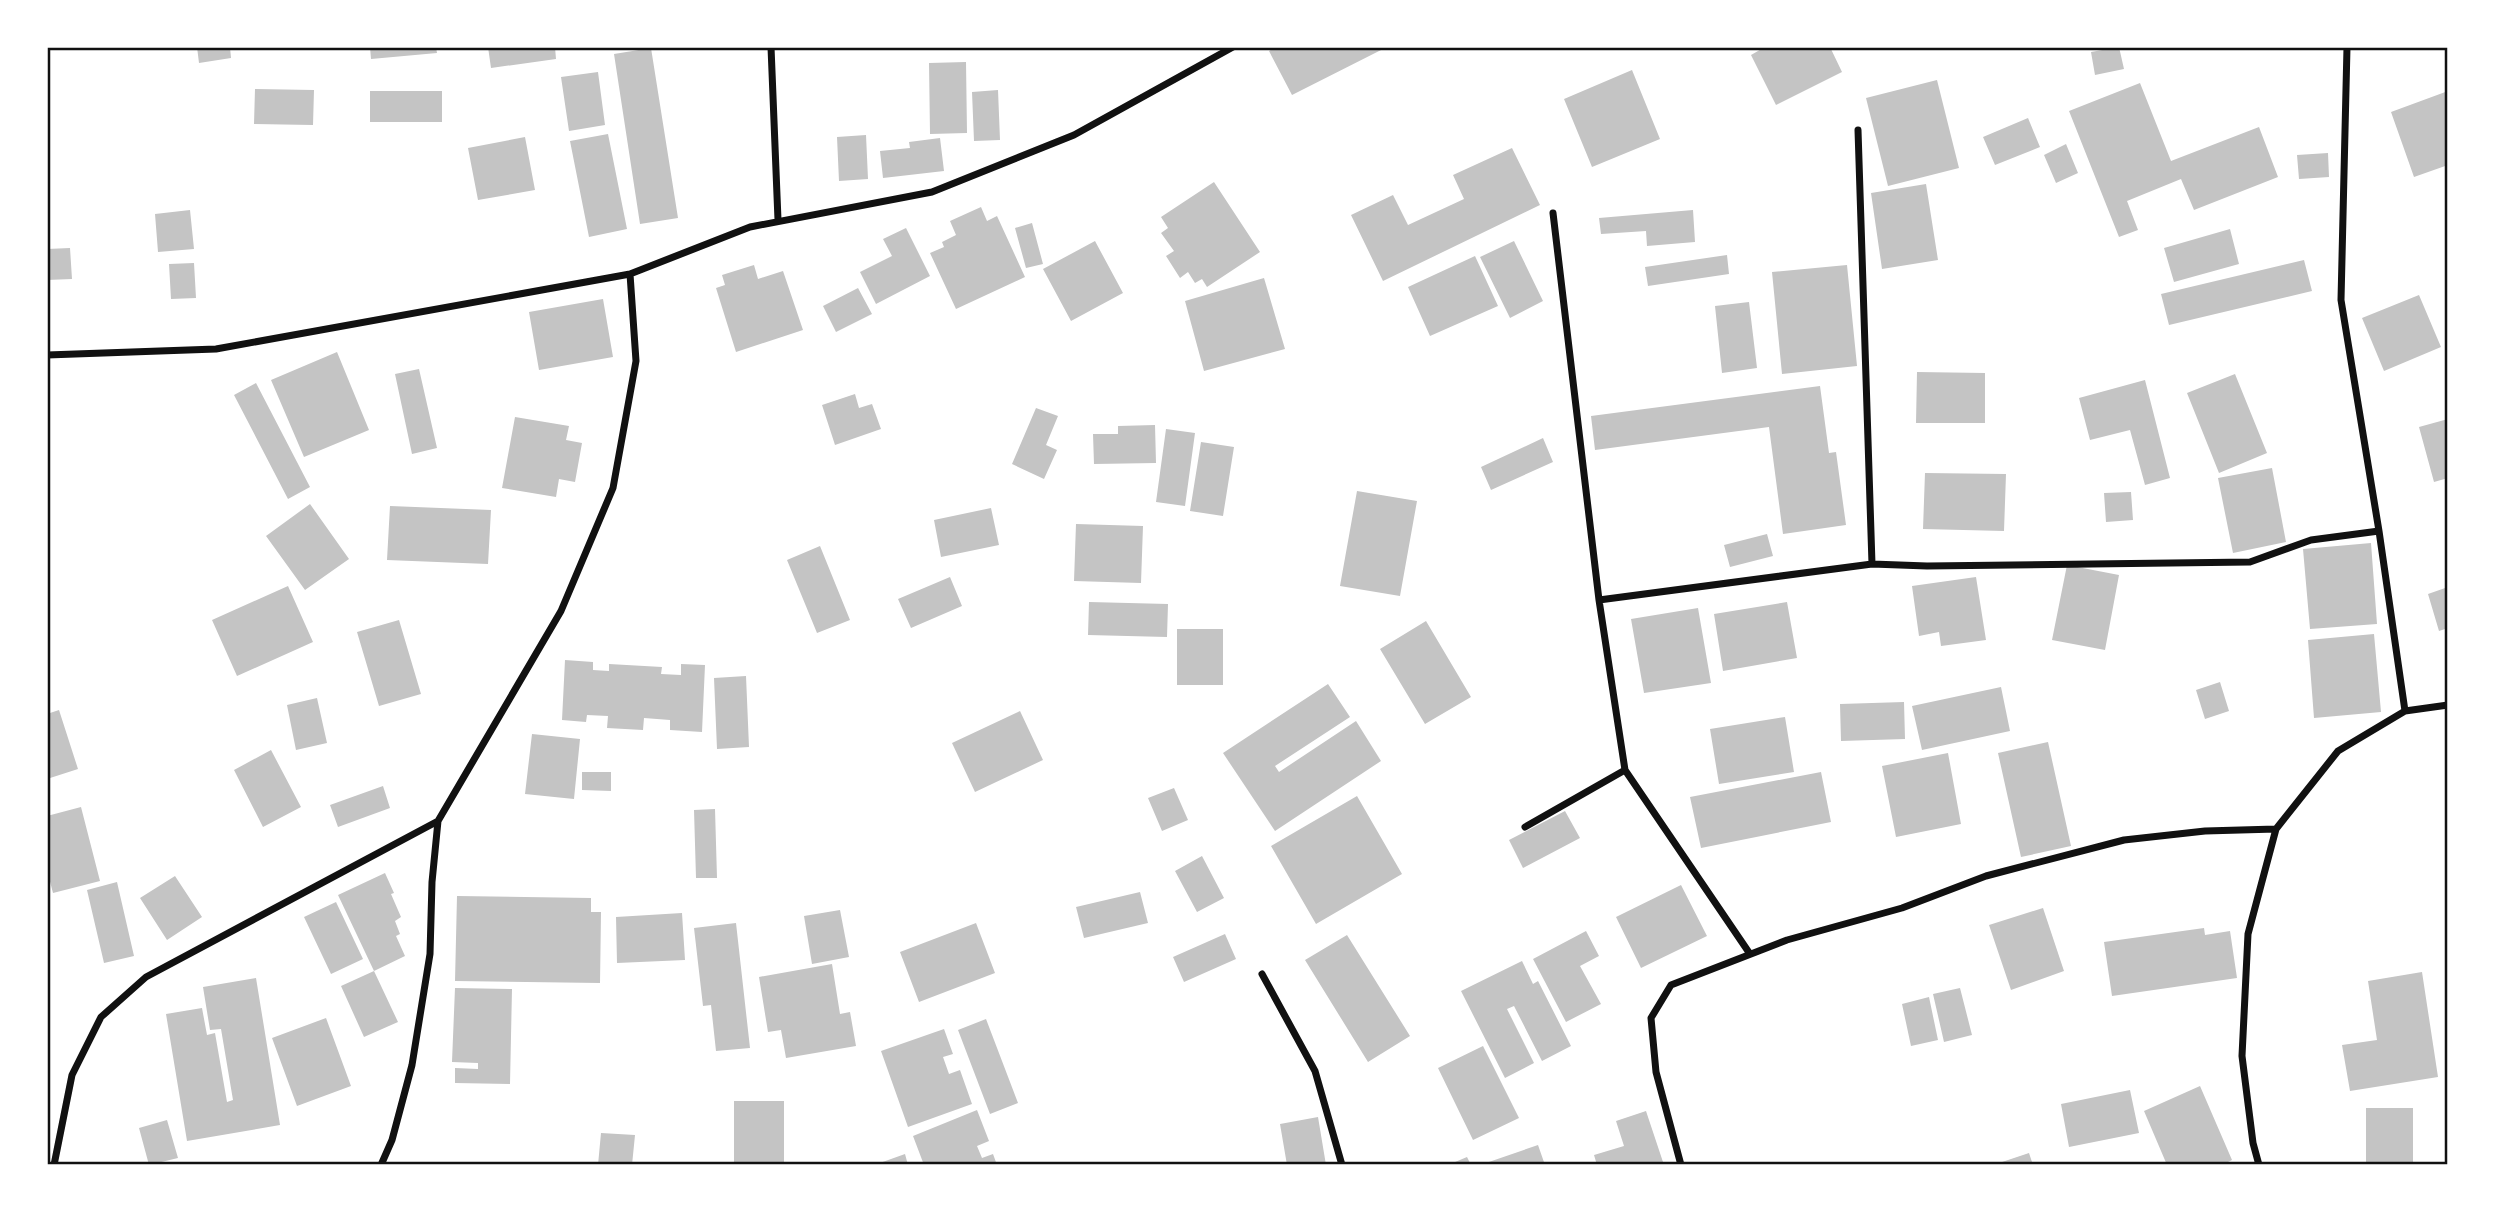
<svg xmlns="http://www.w3.org/2000/svg" width="2495" height="1212" font-family="Rubik,sans-serif">
  <rect width="100%" height="100%" fill="#fff"/>
  <!-- building -->
  <path fill="#c4c4c4" d="M 197,47 L 230,47 L 231,58 L 199,63 Z
    M 370,47 L 436,47 L 437,53 L 371,59 Z
    M 488,47 L 555,47 L 556,59 L 491,68 Z
    M 1276,47 L 1387,47 L 1292,95 L 1269,51 Z
    M 1765,47 L 1830,47 L 1842,72 L 1776,105 L 1751,55 Z
    M 2119,47 L 2124,69 L 2095,75 L 2091,52 Z
    M 651,48 L 678,218 L 640,224 L 614,54 Z
    M 966,62 L 967,133 L 930,134 L 929,63 Z
    M 1632,70 L 1660,139 L 1592,167 L 1564,99 Z
    M 598,72 L 605,125 L 569,131 L 561,77 Z
    M 1937,80 L 1959,168 L 1888,186 L 1866,98 Z
    M 2140,83 L 2171,161 L 2259,127 L 2278,177 L 2194,210 L 2181,179 L 2127,201 L 2138,230 L 2119,237 L 2069,111 Z
    M 255,89 L 314,90 L 313,125 L 254,124 Z
    M 998,90 L 1000,140 L 974,141 L 972,92 Z
    M 370,91 L 442,91 L 442,122 L 370,122 Z
    M 2448,91 L 2448,165 L 2414,177 L 2391,112 Z
    M 2028,118 L 2040,147 L 1995,165 L 1983,137 Z
    M 608,134 L 627,229 L 589,237 L 570,141 Z
    M 866,135 L 868,179 L 839,181 L 837,137 Z
    M 525,137 L 535,190 L 478,200 L 468,148 Z
    M 940,138 L 944,171 L 883,178 L 880,151 L 910,148 L 909,142 Z
    M 2066,144 L 2078,173 L 2056,183 L 2044,155 Z
    M 1512,148 L 1540,205 L 1383,281 L 1351,215 L 1393,195 L 1408,225 L 1464,199 L 1453,175 Z
    M 2328,153 L 2329,177 L 2299,179 L 2297,155 Z
    M 1214,182 L 1260,252 L 1207,287 L 1202,279 L 1195,283 L 1188,272 L 1180,278 L 1166,256 L 1174,251 L 1161,233 L 1168,228 L 1161,217 Z
    M 1926,184 L 1938,260 L 1882,269 L 1871,193 Z
    M 981,207 L 987,221 L 997,216 L 1025,277 L 956,309 L 930,253 L 944,247 L 942,242 L 956,235 L 950,221 Z
    M 190,210 L 194,249 L 158,252 L 155,214 Z
    M 1693,210 L 1695,242 L 1647,246 L 1646,231 L 1601,234 L 1599,218 Z
    M 1032,223 L 1043,264 L 1026,268 L 1015,228 Z
    M 906,228 L 930,276 L 876,304 L 860,272 L 892,256 L 883,239 Z
    M 2230,229 L 2239,264 L 2174,282 L 2164,248 Z
    M 1095,241 L 1123,293 L 1071,321 L 1043,269 Z
    M 1514,241 L 1543,301 L 1510,318 L 1480,257 Z
    M 70,248 L 72,279 L 47,280 L 47,249 Z
    M 1727,255 L 1729,274 L 1648,286 L 1645,267 Z
    M 1475,256 L 1498,306 L 1430,336 L 1408,287 Z
    M 2304,260 L 2312,291 L 2169,325 L 2161,294 Z
    M 194,263 L 196,298 L 171,299 L 169,264 Z
    M 754,265 L 758,279 L 783,271 L 803,330 L 736,352 L 716,288 L 725,285 L 722,275 Z
    M 1847,265 L 1857,366 L 1782,374 L 1772,272 Z
    M 1264,278 L 1285,349 L 1204,371 L 1185,301 Z
    M 858,288 L 872,314 L 836,332 L 823,306 Z
    M 2419,295 L 2441,347 L 2384,371 L 2362,318 Z
    M 603,299 L 613,357 L 539,370 L 529,312 Z
    M 1749,302 L 1757,368 L 1722,373 L 1715,306 Z
    M 337,352 L 369,430 L 304,457 L 271,380 Z
    M 419,369 L 437,448 L 412,454 L 395,374 Z
    M 1917,372 L 1985,373 L 1985,423 L 1916,423 Z
    M 2235,374 L 2267,453 L 2219,473 L 2187,393 Z
    M 2145,380 L 2170,478 L 2145,485 L 2130,430 L 2090,440 L 2079,398 Z
    M 256,383 L 310,487 L 288,499 L 234,395 Z
    M 1820,386 L 1829,453 L 1836,452 L 1846,525 L 1783,534 L 1769,427 L 1595,450 L 1591,416 Z
    M 855,394 L 859,408 L 872,404 L 881,429 L 835,445 L 822,405 Z
    M 1036,408 L 1058,416 L 1046,445 L 1057,450 L 1044,479 L 1012,464 Z
    M 515,417 L 569,426 L 566,440 L 582,443 L 575,482 L 559,479 L 556,497 L 502,488 Z
    M 2448,419 L 2448,478 L 2434,482 L 2419,427 Z
    M 1155,425 L 1156,463 L 1094,464 L 1093,434 L 1118,434 L 1118,426 Z
    M 1166,429 L 1195,433 L 1185,506 L 1156,502 Z
    M 1543,438 L 1553,462 L 1491,490 L 1481,467 Z
    M 1201,442 L 1234,447 L 1223,516 L 1190,511 Z
    M 2272,468 L 2286,542 L 2233,553 L 2218,478 Z
    M 1925,473 L 2006,474 L 2004,531 L 1923,529 Z
    M 1357,491 L 1417,501 L 1400,596 L 1340,586 Z
    M 2131,492 L 2133,520 L 2106,522 L 2104,493 Z
    M 310,504 L 349,559 L 305,590 L 266,536 Z
    M 390,506 L 491,510 L 488,564 L 387,560 Z
    M 991,508 L 999,545 L 941,557 L 934,520 Z
    M 1076,524 L 1143,526 L 1141,583 L 1074,581 Z
    M 1767,534 L 1773,556 L 1730,567 L 1724,545 Z
    M 2371,543 L 2377,624 L 2310,629 L 2303,549 Z
    M 820,546 L 850,620 L 817,633 L 787,560 Z
    M 2067,565 L 2119,575 L 2105,650 L 2052,640 Z
    M 950,577 L 962,606 L 911,628 L 898,599 Z
    M 1976,577 L 1986,640 L 1941,646 L 1939,632 L 1919,636 L 1912,586 Z
    M 288,586 L 313,642 L 237,676 L 212,620 Z
    M 2448,587 L 2448,628 L 2439,631 L 2428,594 Z
    M 1089,602 L 1168,604 L 1167,637 L 1088,635 Z
    M 1787,602 L 1797,658 L 1723,671 L 1714,614 Z
    M 1698,608 L 1711,683 L 1644,693 L 1631,619 Z
    M 399,620 L 421,694 L 379,706 L 357,632 Z
    M 1426,621 L 1471,697 L 1425,724 L 1380,649 Z
    M 1177,629 L 1223,629 L 1223,685 L 1177,685 Z
    M 2374,634 L 2381,712 L 2314,718 L 2308,640 Z
    M 565,660 L 593,662 L 593,670 L 609,671 L 609,664 L 662,667 L 661,674 L 681,675 L 681,664 L 705,665 L 702,732 L 670,730 L 670,720 L 644,718 L 643,730 L 607,728 L 608,716 L 587,715 L 586,722 L 562,720 Z
    M 746,676 L 749,747 L 717,749 L 714,678 Z
    M 2220,682 L 2229,711 L 2205,719 L 2196,690 Z
    M 1328,684 L 1350,717 L 1275,766 L 1279,772 L 1356,721 L 1381,761 L 1275,831 L 1223,753 Z
    M 2001,687 L 2010,731 L 1922,750 L 1912,706 Z
    M 317,698 L 327,743 L 296,750 L 287,705 Z
    M 1904,702 L 1905,739 L 1841,741 L 1840,704 Z
    M 59,710 L 78,769 L 47,779 L 47,714 Z
    M 1020,711 L 1043,760 L 975,792 L 952,743 Z
    M 1785,717 L 1794,772 L 1719,784 L 1710,729 Z
    M 532,734 L 580,739 L 574,799 L 525,794 Z
    M 2048,742 L 2071,846 L 2021,857 L 1998,753 Z
    M 271,750 L 301,807 L 263,827 L 234,770 Z
    M 1948,753 L 1961,824 L 1896,837 L 1882,766 Z
    M 582,772 L 611,772 L 611,791 L 582,790 Z
    M 1821,772 L 1831,822 L 1701,848 L 1690,797 Z
    M 383,786 L 390,808 L 338,827 L 330,805 Z
    M 1174,788 L 1188,820 L 1162,831 L 1148,798 Z
    M 1357,796 L 1402,874 L 1316,924 L 1271,846 Z
    M 81,807 L 100,881 L 53,893 L 47,870 L 47,816 Z
    M 715,809 L 717,878 L 696,878 L 694,810 Z
    M 1565,811 L 1580,838 L 1523,868 L 1509,840 Z
    M 1202,856 L 1224,898 L 1197,912 L 1175,871 Z
    M 385,873 L 394,893 L 391,894 L 401,917 L 395,921 L 400,934 L 396,936 L 405,956 L 374,971 L 338,895 Z
    M 175,876 L 202,917 L 167,940 L 140,898 Z
    M 117,882 L 134,956 L 104,963 L 87,890 Z
    M 1681,885 L 1707,936 L 1641,968 L 1616,917 Z
    M 1140,892 L 1148,923 L 1084,938 L 1076,907 Z
    M 457,896 L 591,898 L 591,912 L 601,912 L 600,983 L 455,981 Z
    M 336,902 L 363,959 L 331,974 L 304,917 Z
    M 2043,908 L 2064,971 L 2011,990 L 1989,925 Z
    M 840,910 L 849,957 L 812,964 L 804,916 Z
    M 682,913 L 685,960 L 617,963 L 616,917 Z
    M 736,923 L 750,1048 L 716,1051 L 711,1005 L 703,1006 L 694,928 Z
    M 976,923 L 995,973 L 919,1002 L 900,952 Z
    M 2204,928 L 2205,935 L 2230,931 L 2237,978 L 2112,996 L 2104,942 Z
    M 1586,931 L 1599,956 L 1580,966 L 1601,1004 L 1566,1022 L 1533,959 Z
    M 1225,934 L 1236,959 L 1184,982 L 1173,957 Z
    M 1347,935 L 1410,1036 L 1368,1062 L 1305,960 Z
    M 1522,961 L 1533,984 L 1538,981 L 1571,1046 L 1542,1061 L 1514,1006 L 1507,1009 L 1534,1063 L 1505,1078 L 1461,991 Z
    M 832,964 L 840,1014 L 850,1012 L 856,1046 L 786,1058 L 781,1030 L 768,1032 L 759,977 Z
    M 374,971 L 398,1022 L 364,1037 L 341,986 Z
    M 2422,972 L 2438,1077 L 2350,1091 L 2342,1045 L 2377,1040 L 2368,981 Z
    M 256,978 L 280,1125 L 187,1141 L 166,1014 L 202,1008 L 207,1035 L 215,1033 L 227,1102 L 233,1100 L 221,1029 L 210,1030 L 203,987 Z
    M 455,988 L 512,989 L 510,1084 L 455,1083 L 455,1068 L 478,1069 L 478,1063 L 452,1062 Z
    M 1960,988 L 1972,1035 L 1944,1042 L 1933,994 Z
    M 1929,997 L 1938,1040 L 1911,1046 L 1902,1004 Z
    M 326,1018 L 351,1086 L 297,1106 L 272,1038 Z
    M 986,1019 L 1018,1103 L 990,1114 L 958,1030 Z
    M 944,1029 L 953,1054 L 943,1057 L 949,1074 L 960,1070 L 972,1104 L 908,1127 L 881,1051 Z
    M 1483,1046 L 1519,1118 L 1473,1140 L 1438,1068 Z
    M 2200,1086 L 2232,1160 L 2222,1165 L 2167,1165 L 2144,1111 Z
    M 2130,1090 L 2139,1133 L 2069,1147 L 2061,1104 Z
    M 734,1101 L 784,1101 L 784,1165 L 734,1165 Z
    M 2366,1108 L 2413,1108 L 2413,1165 L 2366,1165 Z
    M 977,1110 L 989,1141 L 977,1146 L 982,1158 L 993,1154 L 997,1165 L 924,1165 L 913,1136 Z
    M 1646,1111 L 1664,1165 L 1597,1165 L 1594,1155 L 1624,1146 L 1616,1121 Z
    M 1318,1117 L 1326,1165 L 1287,1165 L 1280,1124 Z
    M 167,1120 L 178,1158 L 149,1165 L 139,1128 Z
    M 601,1133 L 635,1135 L 632,1165 L 598,1165 Z
    M 1538,1145 L 1545,1165 L 1483,1165 L 1483,1164 Z
    M 2029,1153 L 2033,1165 L 1996,1165 L 1996,1164 Z
    M 905,1154 L 908,1165 L 877,1165 L 877,1164 Z
    M 1467,1157 L 1471,1165 L 1448,1165 Z"/>
  <g fill="none" stroke-linecap="round" stroke-linejoin="round">
    <!-- minor -->
    <path stroke="#111" stroke-width="7" d="M 771,47 L 778,220
      M 1858,130 L 1872,564
      M 1553,213 L 1599,600 L 1625,770 L 1750,954
      M 47,355 L 216,349 L 630,274
      M 1599,600 L 1872,564 L 1927,566 L 2250,562 L 2311,540 L 2379,531
      M 2405,711 L 2448,705
      M 1525,827 L 1625,770
      M 1262,974 L 1315,1071 L 1342,1165
      M 54,1165 L 72,1075 L 101,1017 L 146,977 L 438,821
      M 381,1165 L 392,1140 L 412,1065 L 430,954 L 432,882 L 438,821 L 561,611 L 613,488 L 636,361 L 630,274 L 750,227 L 932,192 L 1074,135 L 1233,47
      M 1681,1165 L 1656,1072 L 1651,1018 L 1671,985 L 1787,940 L 1902,908 L 1986,876 L 2124,840 L 2205,831 L 2276,829
      M 2259,1165 L 2253,1143 L 2242,1056 L 2248,934 L 2276,829 L 2338,751 L 2405,711 L 2379,531 L 2341,300 L 2347,47"/>
  </g>
  <!-- border -->
  <rect width="2495" height="1212" fill="none" stroke="#ffffff" stroke-width="98"/>
  <rect x="49" y="49" width="2397" height="1114" fill="none" stroke="#111" stroke-width="2.5"/>
</svg>
